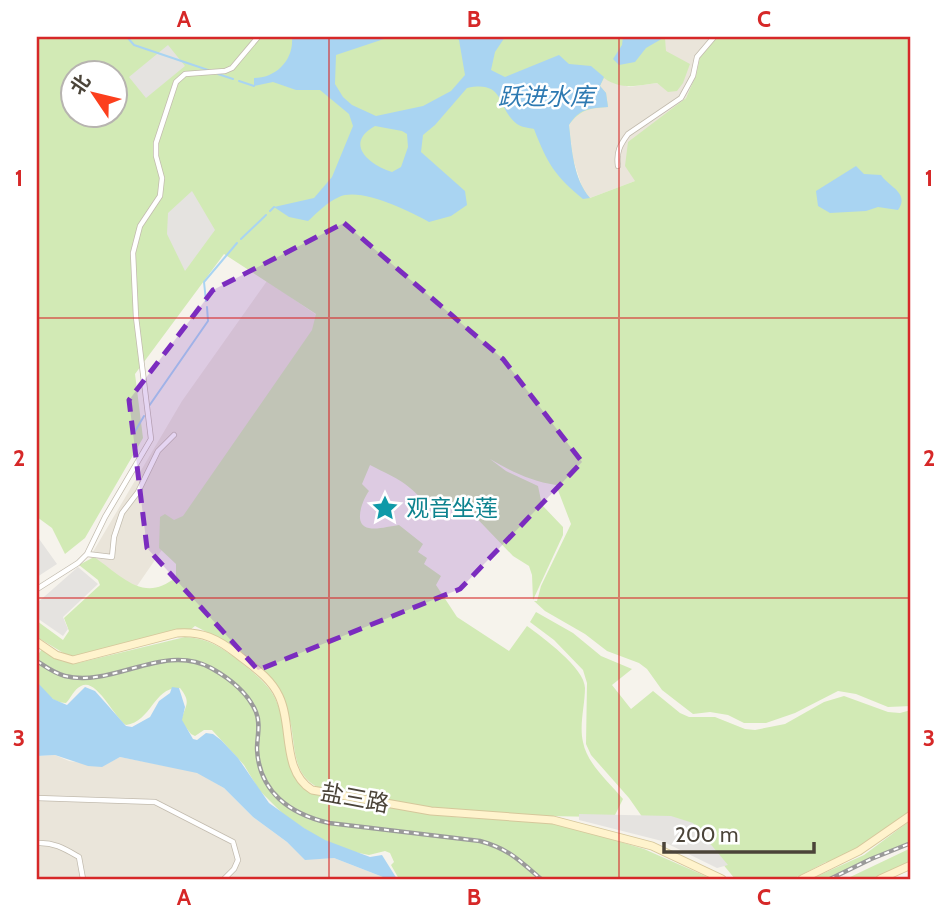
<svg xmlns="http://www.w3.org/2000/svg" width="948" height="916" font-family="Cabin,'Noto Sans SC',sans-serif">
  <rect width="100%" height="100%" fill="#f6f3ec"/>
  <!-- residential -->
  <path fill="#eae5da" d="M 665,37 L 717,37 L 701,53 L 696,75 L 686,98 L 665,115 L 635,181 L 590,198 L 583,190 L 573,159 L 569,125 L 578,112 L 591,108 L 604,77 L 629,87 L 657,83 L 666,89 Z
    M 267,281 L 321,318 L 135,589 L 90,557 L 182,401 Z
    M 55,755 L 69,761 L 102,766 L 120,757 L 197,772 L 224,788 L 253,817 L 287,842 L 305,859 L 334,858 L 388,879 L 37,879 L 37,756 Z"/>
  <!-- green -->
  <path fill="#d2eab5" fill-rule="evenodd" d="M 37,37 L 665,37 L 666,51 L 690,64 L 683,83 L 677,91 L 668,92 L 657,83 C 637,86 621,90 604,78 L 600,86 L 606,93 L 608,107 C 589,108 580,110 569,125 C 572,150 573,178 590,198 L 635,181 L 625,166 L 628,142 L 686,98 L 696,75 L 701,53 L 717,37 L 911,37 L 911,706 L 888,707 L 856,694 L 838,691 L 795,713 L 766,723 L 744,723 L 728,715 L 710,712 L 693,714 L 662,690 L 647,669 L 639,663 L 607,651 L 585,634 L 545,611 L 534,601 L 537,601 L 541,586 L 571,524 L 556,485 C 531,481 512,472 490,459 L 506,471 L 538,486 L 542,505 L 563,527 L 563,535 L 533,600 L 532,575 L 529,566 L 513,556 L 464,505 C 428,516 434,508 410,488 C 399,478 383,472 370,465 L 362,484 L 369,491 C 363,499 352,525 369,528 C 377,530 390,526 399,525 L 423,544 L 418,552 L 427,558 L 424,564 L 441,576 L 436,585 L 457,617 L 509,651 L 527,626 C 542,637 585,668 585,688 C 585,705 579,725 583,742 C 587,764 609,782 623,799 L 614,817 C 555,816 495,817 437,809 C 414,806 391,801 369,797 C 348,794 318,795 304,776 C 294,763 294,741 291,725 C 279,669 242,650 195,626 L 190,630 L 74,657 L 65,654 L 37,637 L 37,621 L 63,640 L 69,631 L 64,618 L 100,585 L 98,580 L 79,565 L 94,557 C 122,576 144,604 176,577 L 176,564 L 159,548 L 160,517 L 165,514 L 174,520 L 183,516 L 312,330 L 316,314 L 224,254 L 135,374 L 143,438 L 85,538 L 65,554 L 52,528 L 37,517 ZM 74,74 L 116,74 L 116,116 L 74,116 Z
    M 536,612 L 573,633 L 601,656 L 632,669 L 612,685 L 631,709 L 653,691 L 680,713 L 689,717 L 715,717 L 745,729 L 755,730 L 785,724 L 824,702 L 844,696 L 888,712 L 900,713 L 911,710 L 911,814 L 839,861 L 826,862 L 793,879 L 735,879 L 704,841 L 712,835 L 706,827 L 698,832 L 643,818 L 629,798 L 591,755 L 586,744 L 587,683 L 583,670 L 554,640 L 530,622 Z
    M 185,637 C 207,638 221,647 238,660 C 251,671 267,682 275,698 C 293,735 278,781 325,798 L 454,817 L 557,823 L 644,849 L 712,879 L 399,879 L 391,865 L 394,862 L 390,853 L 385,851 L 369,855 L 349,851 L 319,838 L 286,817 L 259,790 L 244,765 L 212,730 L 204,730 L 195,736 L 191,734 L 181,721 C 185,705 192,703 180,688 C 154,686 152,721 126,725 C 114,717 96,677 81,686 C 74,689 71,698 66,703 C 53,703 46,693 37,685 L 37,656 L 42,649 L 61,661 L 78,663 Z
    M 911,820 L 911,842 L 832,879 L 811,879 L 864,855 Z
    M 911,848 L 911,861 L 874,879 L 846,879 Z"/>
  <!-- parking -->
  <path fill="#e5e3e0" d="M 168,45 L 185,66 L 146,98 L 129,77 Z
    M 192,191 L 215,230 L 185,271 L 167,234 L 168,213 Z
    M 37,536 L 57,564 L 37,577 Z
    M 78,567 L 98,584 L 63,617 L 68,629 L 63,636 L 37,618 L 37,603 Z
    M 579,814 L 671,816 L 693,823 L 728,865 L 717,868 L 662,841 L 579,820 Z"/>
  <!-- water -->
  <path fill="#a9d4f2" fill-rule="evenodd" d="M 292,37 L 384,37 L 384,39 L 336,55 L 335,84 L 343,97 L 352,105 L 376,116 L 423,106 L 451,91 L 465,75 L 459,40 L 454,37 L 505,37 L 495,52 L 491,70 L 505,77 L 559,55 L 569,64 L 591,66 L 604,77 L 600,86 L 606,93 L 608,107 C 589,108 579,109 569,125 C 572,150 573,178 590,198 L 583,199 C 555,176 547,163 534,129 C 529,128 521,127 517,124 C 496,108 506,80 467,88 L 435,125 L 423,135 L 421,152 L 465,191 L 467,205 L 451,216 L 429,222 C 409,211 361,187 339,197 C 327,202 317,213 308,221 L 289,217 L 274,207 L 314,198 L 332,177 L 353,126 L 349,114 L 320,90 L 296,90 L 273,82 L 254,86 L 254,78 C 276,78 294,60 292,37 ZM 375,126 L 402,131 L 407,134 L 408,147 L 401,167 L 392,172 C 370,165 343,144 375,126 Z
    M 623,37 L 665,37 L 646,48 L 635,62 L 619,65 L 613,59 L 622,45 Z
    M 856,166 L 864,174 L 881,175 C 889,187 910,193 898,210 L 878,207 L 866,211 L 830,213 L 818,206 L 816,191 Z
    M 37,682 L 53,699 L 67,705 L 85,687 L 95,691 L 126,726 L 132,727 L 150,717 L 159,701 L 170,693 L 172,687 L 179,688 L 185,707 L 182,720 L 193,739 L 197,740 L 206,733 L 213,734 L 221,740 L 238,758 L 269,803 L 304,828 L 325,840 L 370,857 L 382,855 L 397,879 L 388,879 L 334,858 L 305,860 L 287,842 L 253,817 L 224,788 L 197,773 L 120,757 L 102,767 L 88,766 L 55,755 L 37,756 Z"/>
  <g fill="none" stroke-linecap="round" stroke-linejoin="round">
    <!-- stream -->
    <path stroke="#a9d4f2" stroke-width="2" d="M 127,37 L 134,45 L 208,70
      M 218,74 L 233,79
      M 239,81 L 254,86
      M 270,211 L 274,207
      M 241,239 L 266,215
      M 206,301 L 204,282 L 237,243
      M 149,406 L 208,321 L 207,307
      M 134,433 L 144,416"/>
    <!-- street casing -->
    <g stroke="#c2bbae" stroke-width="6">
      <path id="street" d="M 618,166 C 616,152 620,145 628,134 L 681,98 L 693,76 L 697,57 L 714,37
        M 87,554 L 112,557 L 114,537 L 122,513 L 138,492 L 158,451 L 174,435
        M 37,589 L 78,563 L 87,554 L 105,517 L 151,439 L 136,317 L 133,253 L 140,226 L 160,196 L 162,178 L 156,156 L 156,143 L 176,82 L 185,74 L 225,71 L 232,68 L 258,37
        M 37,798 L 155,802 L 233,842 L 238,860 L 234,869 L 224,879
        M 37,843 C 54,842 65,849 79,857 L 83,879"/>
    </g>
    <!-- secondary casing -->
    <g stroke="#d6c79b" stroke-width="9">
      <path id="secondary" d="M 37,642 L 56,655 L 73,660 L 177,633 C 202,631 218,639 237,654 C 252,666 270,677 279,696 C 293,725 281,771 312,790 L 431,811 L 553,820 L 652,846 L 722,879
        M 802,879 L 859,851 L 911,815
        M 880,879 L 911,865"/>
    </g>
    <!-- street -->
    <use href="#street" stroke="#fff" stroke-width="4.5"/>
    <!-- secondary -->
    <use href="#secondary" stroke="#fff3cd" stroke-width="7"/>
    <!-- rail casing -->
    <g stroke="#9a9a9a" stroke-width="4.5">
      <path id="rail" d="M 37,661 C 46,667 54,673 65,676 C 113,688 164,642 211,668 C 229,678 248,693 256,712 C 261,724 257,737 257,749 C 259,792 290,814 329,823 L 480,841 C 509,849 519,860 541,879
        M 830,879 L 871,859 L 911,843"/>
    </g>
    <!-- rail -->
    <use href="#rail" stroke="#fff" stroke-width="2" stroke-dasharray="5" stroke-linecap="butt"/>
  </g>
  <!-- marked area -->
  <path fill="#7b2cbf" fill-opacity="0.2" stroke="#7b2cbf" stroke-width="5" stroke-dasharray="14 9" stroke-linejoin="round" d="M 344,223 L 503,359 L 582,462 L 460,589 L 258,670 L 147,548 L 129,400 L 213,290 Z"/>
  <!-- grid -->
  <path fill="none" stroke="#d62828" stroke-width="2" stroke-opacity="0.55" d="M 329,37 L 329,879M 619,37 L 619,879M 37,318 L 911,318M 37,598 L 911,598"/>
  <!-- icons -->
  <defs>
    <g id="sight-bare" transform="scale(2.1)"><path d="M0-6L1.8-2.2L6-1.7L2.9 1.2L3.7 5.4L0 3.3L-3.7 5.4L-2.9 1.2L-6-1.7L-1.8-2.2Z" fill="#0f9aa8" stroke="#fff" stroke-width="2.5" paint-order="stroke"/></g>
  </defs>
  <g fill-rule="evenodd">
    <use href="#sight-bare" x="385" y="508"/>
  </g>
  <g text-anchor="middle" stroke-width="5" stroke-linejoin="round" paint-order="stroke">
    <!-- culture labels -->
    <g font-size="23" fill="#0d838f" stroke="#fff" text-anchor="start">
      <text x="406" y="516">观音坐莲</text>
    </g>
    <!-- street labels -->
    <g font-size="23" fill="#4b4439" stroke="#fff">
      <text transform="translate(355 798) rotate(11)" y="8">盐三路</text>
    </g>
    <!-- water labels -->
    <g font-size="24" font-style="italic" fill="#2e7ab2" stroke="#fff">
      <text x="546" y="105">跃进水库</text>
    </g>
  </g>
  <!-- border -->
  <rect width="948" height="916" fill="none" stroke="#ffffff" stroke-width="77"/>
  <!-- north arrow -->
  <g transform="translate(94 94) rotate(305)"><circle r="33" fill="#ffffff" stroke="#b7b4b0" stroke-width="2"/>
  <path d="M0-5L12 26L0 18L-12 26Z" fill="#fc3f1d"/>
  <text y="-10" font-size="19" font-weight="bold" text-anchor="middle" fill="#4b4439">北</text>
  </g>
  <!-- scale -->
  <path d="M664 842v10h150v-10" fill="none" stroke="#4b4439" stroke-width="3.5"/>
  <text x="675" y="842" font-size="21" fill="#4b4439" stroke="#ffffff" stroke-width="5" paint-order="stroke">200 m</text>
  <rect x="38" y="38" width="871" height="840" fill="none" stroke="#d62828" stroke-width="2.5"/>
  <g font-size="23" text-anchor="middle" font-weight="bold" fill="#d62828">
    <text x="184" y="27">A</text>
    <text x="474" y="27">B</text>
    <text x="764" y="27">C</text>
    <text x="19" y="186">1</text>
    <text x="929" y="186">1</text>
    <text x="19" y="466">2</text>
    <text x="929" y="466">2</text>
    <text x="19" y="746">3</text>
    <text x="929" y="746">3</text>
    <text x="184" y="905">A</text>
    <text x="474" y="905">B</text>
    <text x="764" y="905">C</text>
  </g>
</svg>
